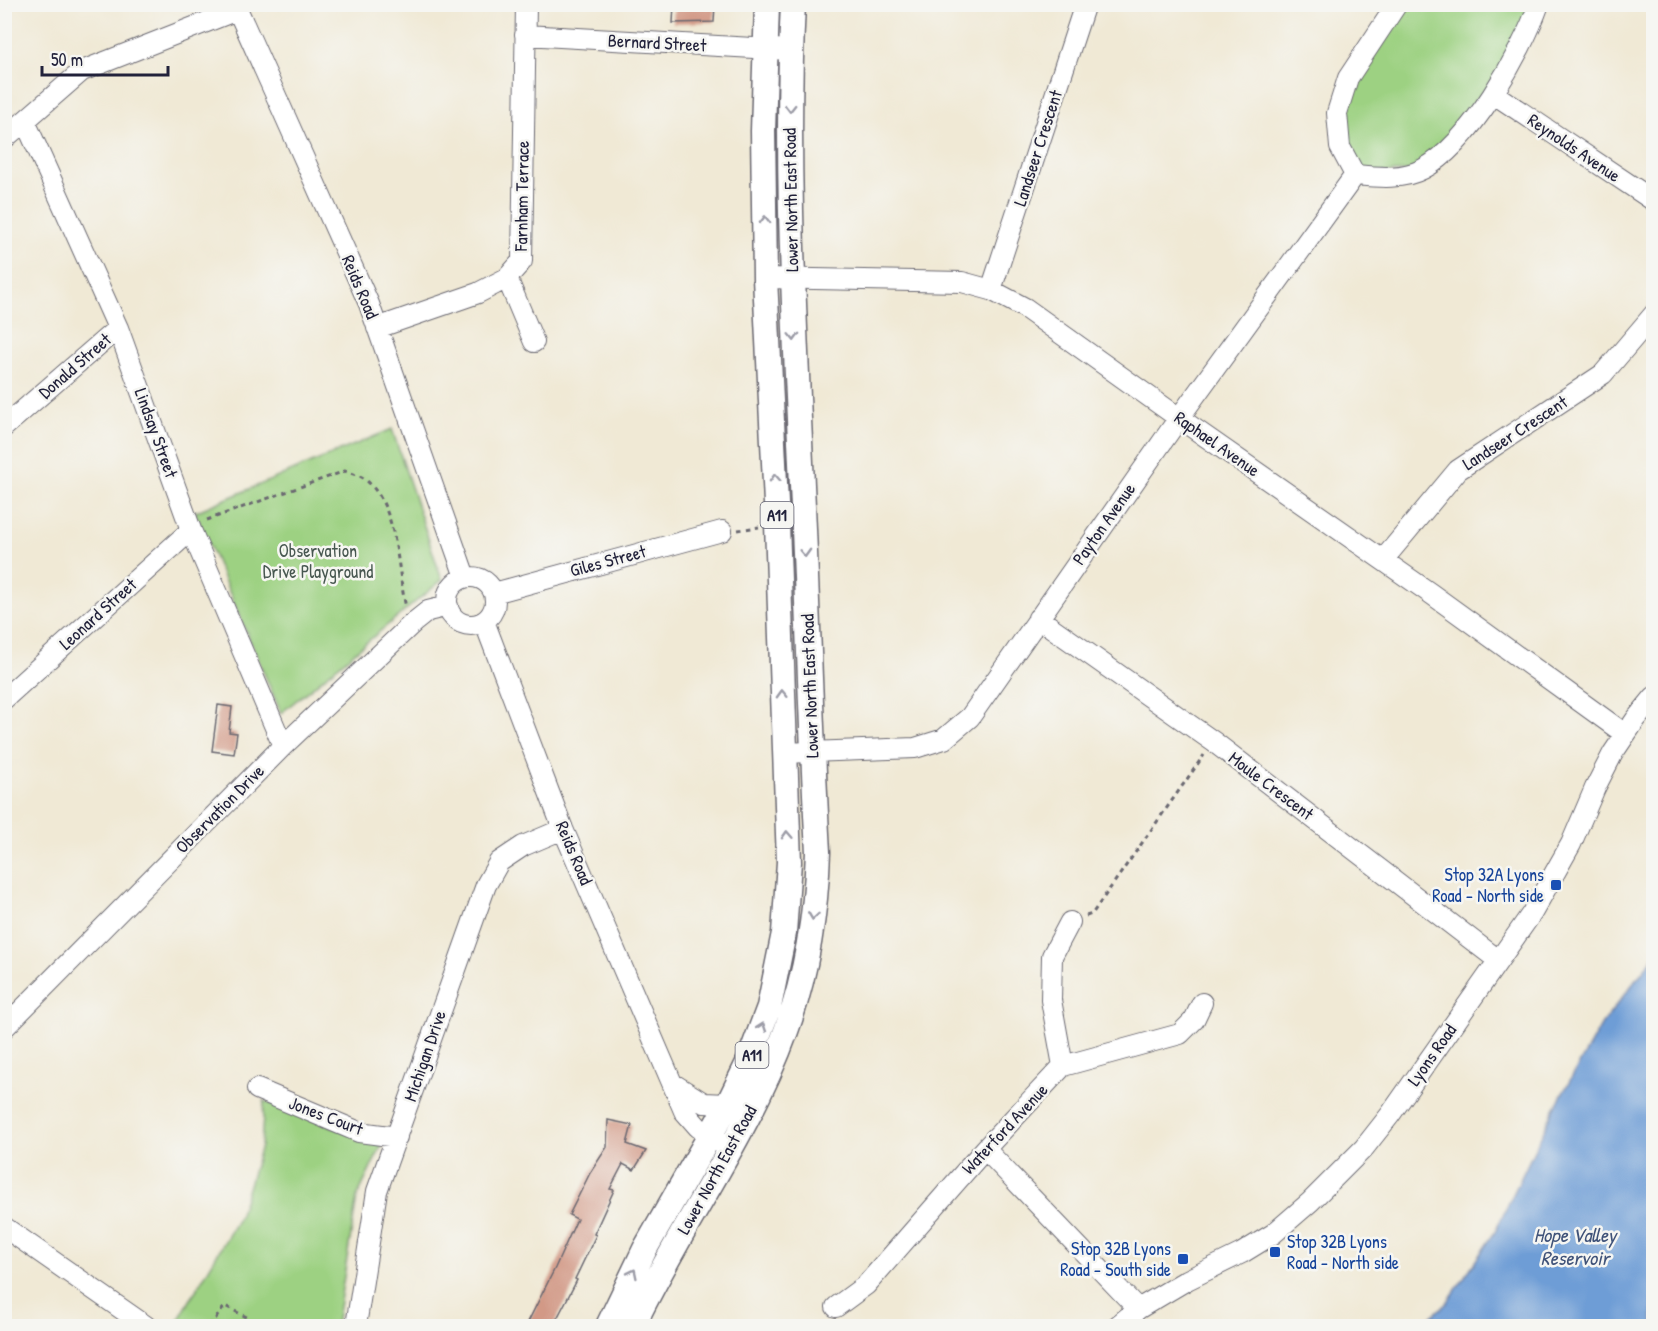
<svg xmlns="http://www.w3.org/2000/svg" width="1658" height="1331" font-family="'Patrick Hand',sans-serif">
  <rect width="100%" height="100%" fill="#f6f6f2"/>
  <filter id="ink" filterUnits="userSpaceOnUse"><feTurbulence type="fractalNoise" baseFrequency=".0167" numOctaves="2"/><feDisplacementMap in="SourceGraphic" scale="12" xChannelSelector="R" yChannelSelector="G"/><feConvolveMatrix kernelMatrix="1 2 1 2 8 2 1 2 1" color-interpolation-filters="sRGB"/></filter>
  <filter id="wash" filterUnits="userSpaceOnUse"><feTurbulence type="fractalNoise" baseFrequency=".008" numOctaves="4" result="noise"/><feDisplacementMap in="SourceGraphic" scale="24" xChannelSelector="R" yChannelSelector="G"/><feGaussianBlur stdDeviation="1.35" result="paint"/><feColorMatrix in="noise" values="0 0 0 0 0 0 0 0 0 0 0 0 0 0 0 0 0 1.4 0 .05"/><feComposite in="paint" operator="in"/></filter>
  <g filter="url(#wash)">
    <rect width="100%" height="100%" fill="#f0e9d5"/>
    <!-- green -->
    <path fill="#9dd182" stroke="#607a5e" stroke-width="1.5" d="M 1397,5 L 1539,5 L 1494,94 L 1423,170 L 1355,175 L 1340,147 L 1348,78 Z
      M 392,429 L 442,580 L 281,713 L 195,512 Z
      M 264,1101 L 382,1145 L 357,1197 L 336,1326 L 175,1326 L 239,1217 L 261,1146 Z"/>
    <!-- water -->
    <path fill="#6e9dd6" stroke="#486088" stroke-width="1.5" d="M 1653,958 L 1653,1326 L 1420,1326 L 1447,1303 L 1495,1232 L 1555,1107 L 1602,1024 Z"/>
    <g id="blocks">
      <!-- building -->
      <path fill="#d29986" d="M 674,4 L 715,4 L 714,22 L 673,23 Z
        M 218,705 L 232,707 L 229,732 L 237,733 L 234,754 L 212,751 Z
        M 608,1120 L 632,1125 L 627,1144 L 646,1151 L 634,1170 L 623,1164 L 610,1189 L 614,1190 L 594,1234 L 596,1235 L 575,1279 L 577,1280 L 553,1326 L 526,1326 L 555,1268 L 577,1219 L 569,1215 L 590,1173 L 607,1147 Z"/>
    </g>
  </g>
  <g filter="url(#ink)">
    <use href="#blocks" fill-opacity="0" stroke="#6a6871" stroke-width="1.5"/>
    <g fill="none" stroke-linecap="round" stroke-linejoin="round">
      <!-- minor casing -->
      <g stroke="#6a6871" stroke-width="22">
        <path id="minor" d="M 235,4 L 369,304 L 465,577
          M 525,35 L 790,50
          M 1494,94 L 1654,201
          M 25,121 L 118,328 L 191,530 L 283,746
          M 4,139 L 82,71 L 237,10
          M 1355,175 C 1377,177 1402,180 1423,169 C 1469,145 1522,53 1539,4
          M 1355,175 L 1340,147 L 1337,113 L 1348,78 L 1397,4
          M 507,278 L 534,342
          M 765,278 L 962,282 L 991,290 L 1025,308 L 1179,418 L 1430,593 L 1625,734
          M 991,290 L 1085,4
          M 377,328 L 478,293 L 507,278 L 522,261 L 526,4
          M 4,427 L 118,328
          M 1383,560 L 1458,470 L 1603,374 L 1654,314
          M447 601a24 24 0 1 1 48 0a24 24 0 1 1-48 0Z
          M 494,593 L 722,531
          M 1038,618 L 1214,742 L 1498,960
          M 484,621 L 563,829 L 684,1111 L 698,1127 L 721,1143
          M 4,699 L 191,530
          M 784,753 L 915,748 L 944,739 L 970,717 L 1179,418 L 1355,175
          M 4,1028 L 283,746 L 413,623 L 428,611 L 448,606
          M 1063,1066 L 1051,1000 L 1052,956 L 1070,922
          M 672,1083 L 704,1103 L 728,1104
          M 257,1089 L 359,1132 L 397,1137
          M 985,1149 L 1138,1309
          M 4,1227 L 146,1326
          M 836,1307 L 866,1285 L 985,1149 L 1063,1066 L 1180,1034 L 1194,1020 L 1202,1003
          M 356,1326 L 377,1191 L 486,885 L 499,862 L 523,846 L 563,829
          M 1117,1326 L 1138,1309 L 1187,1280 L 1242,1253 L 1273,1234 L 1310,1202 L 1364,1148 L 1390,1115 L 1532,913 L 1571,844 L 1595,788 L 1613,753 L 1636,719 L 1654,697"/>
      </g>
      <!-- major casing -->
      <g stroke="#6a6871" stroke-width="27">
        <path id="major" d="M 608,1326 L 645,1249 L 728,1104 L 748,1063 L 769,1007 L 784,933 L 789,862 L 777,524 L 765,278 L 763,131 L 767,4
          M 633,1326 C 680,1226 748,1136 786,1031 C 807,973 816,913 818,852 C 811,730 808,608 802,485 C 795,325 785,165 793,4"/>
      </g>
      <!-- path -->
      <path stroke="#6a6871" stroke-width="3" stroke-dasharray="4.5 4.5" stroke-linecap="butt" d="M 207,520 L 345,471 C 351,474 361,475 366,480 C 399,509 396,567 406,607
        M 738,530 L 759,527
        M 1086,916 L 1092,914 L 1204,755
        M 210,1326 L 225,1306 L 264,1326"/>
      <!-- minor -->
      <use href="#minor" stroke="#fff" stroke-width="20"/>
      <!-- major -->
      <use href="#major" stroke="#fff" stroke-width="24"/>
    </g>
    <!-- one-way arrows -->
    <defs><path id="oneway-chevron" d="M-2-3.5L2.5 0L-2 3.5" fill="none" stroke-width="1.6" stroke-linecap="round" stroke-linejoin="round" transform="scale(1.5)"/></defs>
    <g stroke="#9c9ca7">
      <use href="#oneway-chevron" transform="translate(790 108) rotate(91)"/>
      <use href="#oneway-chevron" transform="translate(765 220) rotate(-91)"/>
      <use href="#oneway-chevron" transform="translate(794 337) rotate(88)"/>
      <use href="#oneway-chevron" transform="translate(775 478) rotate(-93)"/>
      <use href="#oneway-chevron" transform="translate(805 553) rotate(88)"/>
      <use href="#oneway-chevron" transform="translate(782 694) rotate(-92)"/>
      <use href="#oneway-chevron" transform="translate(787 835) rotate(-93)"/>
      <use href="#oneway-chevron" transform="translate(813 916) rotate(98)"/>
      <use href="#oneway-chevron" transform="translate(762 1027) rotate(-71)"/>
      <use href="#oneway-chevron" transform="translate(633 1273) rotate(-64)"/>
    </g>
  </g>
  <!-- markers -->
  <g fill="#1a4fb4" stroke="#f6f6f2" stroke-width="2">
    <rect x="1550" y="879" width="12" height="12" rx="3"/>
    <rect x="1269" y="1246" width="12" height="12" rx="3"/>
    <rect x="1177" y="1253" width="12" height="12" rx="3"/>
  </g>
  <g text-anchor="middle" stroke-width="5" stroke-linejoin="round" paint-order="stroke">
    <!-- shield labels -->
    <g fill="#f6f6f2" stroke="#626272" stroke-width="1.5">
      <rect x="760.5" y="502" width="33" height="26" rx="4.5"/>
      <rect x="735.5" y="1042" width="33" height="26" rx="4.5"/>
    </g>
    <g font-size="16" font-weight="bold" fill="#22223b">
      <text x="777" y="521">A11</text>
      <text x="752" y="1061">A11</text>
    </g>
    <!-- street labels -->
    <g font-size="18" fill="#22223b" stroke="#f6f6f2">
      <text transform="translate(657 43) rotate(3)" y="6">Bernard Street</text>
      <text transform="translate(1038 148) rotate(-72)" y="6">Landseer Crescent</text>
      <text transform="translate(1574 148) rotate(34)" y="6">Reynolds Avenue</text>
      <text transform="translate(522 196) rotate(-89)" y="6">Farnham Terrace</text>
      <text transform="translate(791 200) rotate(-91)" y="6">Lower North East Road</text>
      <text transform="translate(360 287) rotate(67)" y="6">Reids Road</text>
      <text transform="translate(75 366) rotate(-41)" y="6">Donald Street</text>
      <text transform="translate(156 433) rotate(70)" y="6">Lindsay Street</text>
      <text transform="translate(1515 433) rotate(-33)" y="6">Landseer Crescent</text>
      <text transform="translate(1217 444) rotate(35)" y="6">Raphael Avenue</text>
      <text transform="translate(1104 524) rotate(-55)" y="6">Payton Avenue</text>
      <text transform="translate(608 561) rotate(-15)" y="6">Giles Street</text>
      <text transform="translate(98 614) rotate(-42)" y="6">Leonard Street</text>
      <text transform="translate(810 686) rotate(-92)" y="6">Lower North East Road</text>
      <text transform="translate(1271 786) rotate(37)" y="6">Moule Crescent</text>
      <text transform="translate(220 809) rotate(-45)" y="6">Observation Drive</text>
      <text transform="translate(574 853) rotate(67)" y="6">Reids Road</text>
      <text transform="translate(1432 1055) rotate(-55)" y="6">Lyons Road</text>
      <text transform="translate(425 1056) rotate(-71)" y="6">Michigan Drive</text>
      <text transform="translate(326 1116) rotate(21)" y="6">Jones Court</text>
      <text transform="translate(1005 1129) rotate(-47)" y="6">Waterford Avenue</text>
      <text transform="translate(717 1170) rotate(-61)" y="6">Lower North East Road</text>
    </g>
    <!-- park labels -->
    <g font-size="18" fill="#475750" stroke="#f6f6f2">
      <text x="318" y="557">Observation<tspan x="318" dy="21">Drive Playground</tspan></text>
    </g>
    <!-- transit labels -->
    <g font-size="18" fill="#164399" stroke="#f6f6f2" text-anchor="end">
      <text x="1544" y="881">Stop 32A Lyons<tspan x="1544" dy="21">Road - North side</tspan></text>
      <text x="1287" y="1248" text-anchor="start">Stop 32B Lyons<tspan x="1287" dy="21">Road - North side</tspan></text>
      <text x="1171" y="1255">Stop 32B Lyons<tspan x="1171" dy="21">Road - South side</tspan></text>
    </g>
    <!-- water labels -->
    <g font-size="20" font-style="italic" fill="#405379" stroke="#f6f6f2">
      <text x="1575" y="1242">Hope Valley<tspan x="1575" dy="23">Reservoir</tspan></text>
    </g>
  </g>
  <!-- margin -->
  <rect width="1658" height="1331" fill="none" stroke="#f6f6f2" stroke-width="24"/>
  <!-- scale -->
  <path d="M42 66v9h126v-9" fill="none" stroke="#22223b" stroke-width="3"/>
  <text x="51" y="66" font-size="18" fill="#22223b" stroke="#f6f6f2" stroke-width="4.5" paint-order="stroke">50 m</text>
</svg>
